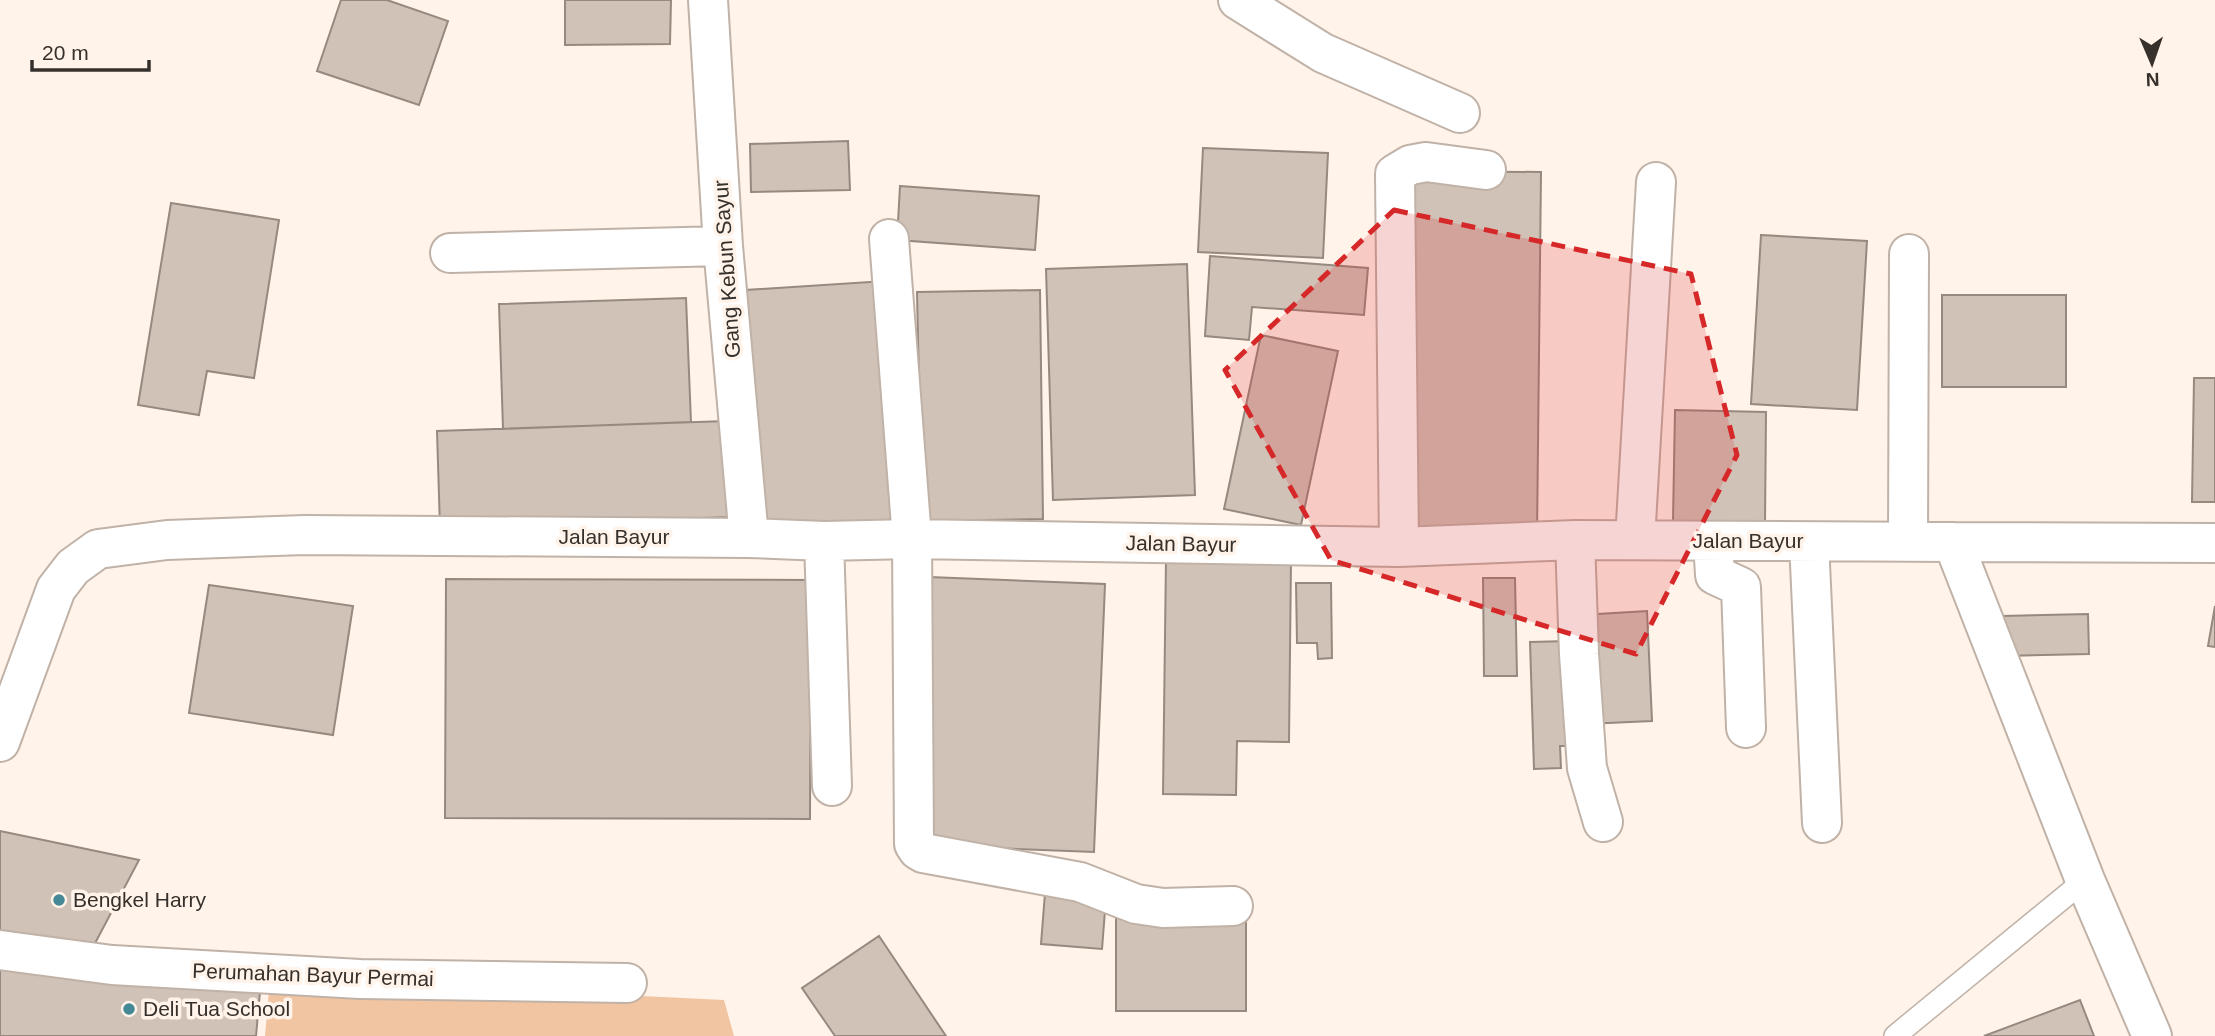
<svg xmlns="http://www.w3.org/2000/svg" width="2215" height="1036" font-family="Helvetica,sans-serif">
  <rect width="100%" height="100%" fill="#fff3ea"/>
  <!-- green -->
  <path fill="#f2c5a2" d="M 270,978 L 724,1000 L 734,1036 L 265,1036 Z"/>
  <!-- building -->
  <path fill="#d0c2b7" stroke="#96897f" stroke-width="2" d="M 341,0 L 387,0 L 448,21 L 419,105 L 317,71 Z
    M 565,0 L 671,0 L 670,44 L 565,45 Z
    M 848,141 L 850,190 L 751,192 L 750,144 Z
    M 1203,148 L 1328,153 L 1323,258 L 1198,252 Z
    M 1409,171 L 1541,172 L 1537,537 L 1405,536 Z
    M 900,186 L 1039,196 L 1035,250 L 897,240 Z
    M 171,203 L 279,220 L 254,378 L 207,371 L 199,415 L 138,405 Z
    M 1761,235 L 1867,241 L 1857,410 L 1751,404 Z
    M 1210,256 L 1368,268 L 1364,315 L 1252,307 L 1249,340 L 1205,336 Z
    M 1187,264 L 1195,495 L 1053,500 L 1046,269 Z
    M 885,281 L 901,519 L 762,528 L 746,290 Z
    M 1040,290 L 1043,519 L 922,521 L 917,292 Z
    M 1942,295 L 2066,295 L 2066,387 L 1942,387 Z
    M 686,298 L 691,422 L 503,429 L 499,304 Z
    M 1261,335 L 1338,351 L 1301,525 L 1224,509 Z
    M 2194,378 L 2215,378 L 2215,502 L 2192,502 Z
    M 1675,410 L 1766,412 L 1765,523 L 1673,521 Z
    M 726,421 L 729,517 L 440,528 L 437,431 Z
    M 1166,558 L 1291,560 L 1289,742 L 1237,741 L 1236,795 L 1163,794 Z
    M 929,577 L 1105,584 L 1094,852 L 917,845 Z
    M 1483,578 L 1515,578 L 1517,676 L 1484,676 Z
    M 446,579 L 811,580 L 810,819 L 445,818 Z
    M 1296,583 L 1331,583 L 1332,658 L 1318,659 L 1317,643 L 1297,643 Z
    M 209,585 L 353,606 L 333,735 L 189,713 Z
    M 2215,606 L 2215,647 L 2208,646 Z
    M 1647,611 L 1652,721 L 1586,724 L 1581,615 Z
    M 2088,614 L 2089,654 L 2003,656 L 2002,616 Z
    M 1569,641 L 1573,746 L 1560,746 L 1561,768 L 1534,769 L 1530,642 Z
    M 0,831 L 139,860 L 92,949 L 0,940 Z
    M 1045,893 L 1106,898 L 1102,949 L 1041,944 Z
    M 1116,914 L 1246,914 L 1246,1011 L 1116,1011 Z
    M 879,936 L 946,1036 L 835,1036 L 802,988 Z
    M 0,955 L 261,981 L 256,1036 L 0,1036 Z
    M 2080,1000 L 2094,1036 L 1984,1036 Z"/>
  <g fill="none" stroke-linecap="round" stroke-linejoin="round">
    <!-- service casing -->
    <g stroke="#c0b2a7" stroke-width="24">
      <path id="service" d="M 1895,1036 L 2085,880"/>
    </g>
    <!-- minor casing -->
    <g stroke="#c0b2a7" stroke-width="42">
      <path id="minor" d="M 708,0 L 723,246 L 749,538
        M 1238,0 L 1323,53 L 1460,113
        M 889,239 L 912,539 L 914,844 L 918,850 L 923,853 L 1080,882 L 1136,904 L 1163,908 L 1233,906
        M 450,253 L 723,246
        M 1575,540 L 1579,654 L 1587,768 L 1603,822
        M 1635,540 L 1656,182
        M 824,541 L 832,786
        M 1713,541 L 1715,575 L 1741,587 L 1746,728
        M 1908,541 L 1909,254
        M 1809,542 L 1822,823
        M 1953,542 L 2215,543
        M 1399,547 L 1395,174 L 1410,165 L 1426,162 L 1486,170
        M 0,742 L 56,589 L 73,567 L 98,549 L 167,540 L 305,535 L 749,538 L 824,541 L 912,539 L 1399,547 L 1575,540 L 1953,542 L 2085,880 L 2152,1036
        M 0,950 L 112,965 L 360,979 L 627,983"/>
    </g>
    <!-- service -->
    <use href="#service" stroke="#fff" stroke-width="21"/>
    <!-- minor -->
    <use href="#minor" stroke="#fff" stroke-width="38"/>
  </g>
  <!-- marked area -->
  <path fill="#d62828" fill-opacity="0.2" stroke="#d62828" stroke-width="5" stroke-dasharray="14 9" stroke-linejoin="round" d="M 1394,210 L 1691,274 L 1737,455 L 1636,654 L 1331,560 L 1225,370 Z"/>
  <!-- markers -->
  <g fill="#448995" stroke="#fff3ea" stroke-width="2.5">
    <circle cx="59" cy="900" r="7"/>
    <circle cx="129" cy="1009" r="7"/>
  </g>
  <g text-anchor="middle" stroke-width="7" stroke-linejoin="round" paint-order="stroke">
    <!-- street labels -->
    <g font-size="21" fill="#36302c" stroke="#fff3ea">
      <text transform="translate(727 269) rotate(-94)" y="7">Gang Kebun Sayur</text>
      <text x="614" y="544">Jalan Bayur</text>
      <text x="1748" y="548">Jalan Bayur</text>
      <text transform="translate(1181 544) rotate(1)" y="7">Jalan Bayur</text>
      <text transform="translate(313 975) rotate(2)" y="7">Perumahan Bayur Permai</text>
    </g>
    <!-- poi labels -->
    <g font-size="21" fill="#36302c" stroke="#fff3ea" text-anchor="start">
      <text x="73" y="907">Bengkel Harry</text>
      <text x="143" y="1016">Deli Tua School</text>
    </g>
  </g>
  <!-- north arrow -->
  <g transform="translate(2152 63) rotate(178)" stroke="#fff3ea" stroke-width="5" paint-order="stroke">
  <path d="M0-5L12 26L0 18L-12 26Z" fill="#36302c"/>
  <text y="-10" font-size="19" font-weight="bold" text-anchor="middle" fill="#36302c">N</text>
  </g>
  <!-- scale -->
  <path d="M32 60v10h117v-10" fill="none" stroke="#36302c" stroke-width="3.5"/>
  <text x="42" y="60" font-size="21" fill="#36302c" stroke="#fff3ea" stroke-width="5" paint-order="stroke">20 m</text>
</svg>
